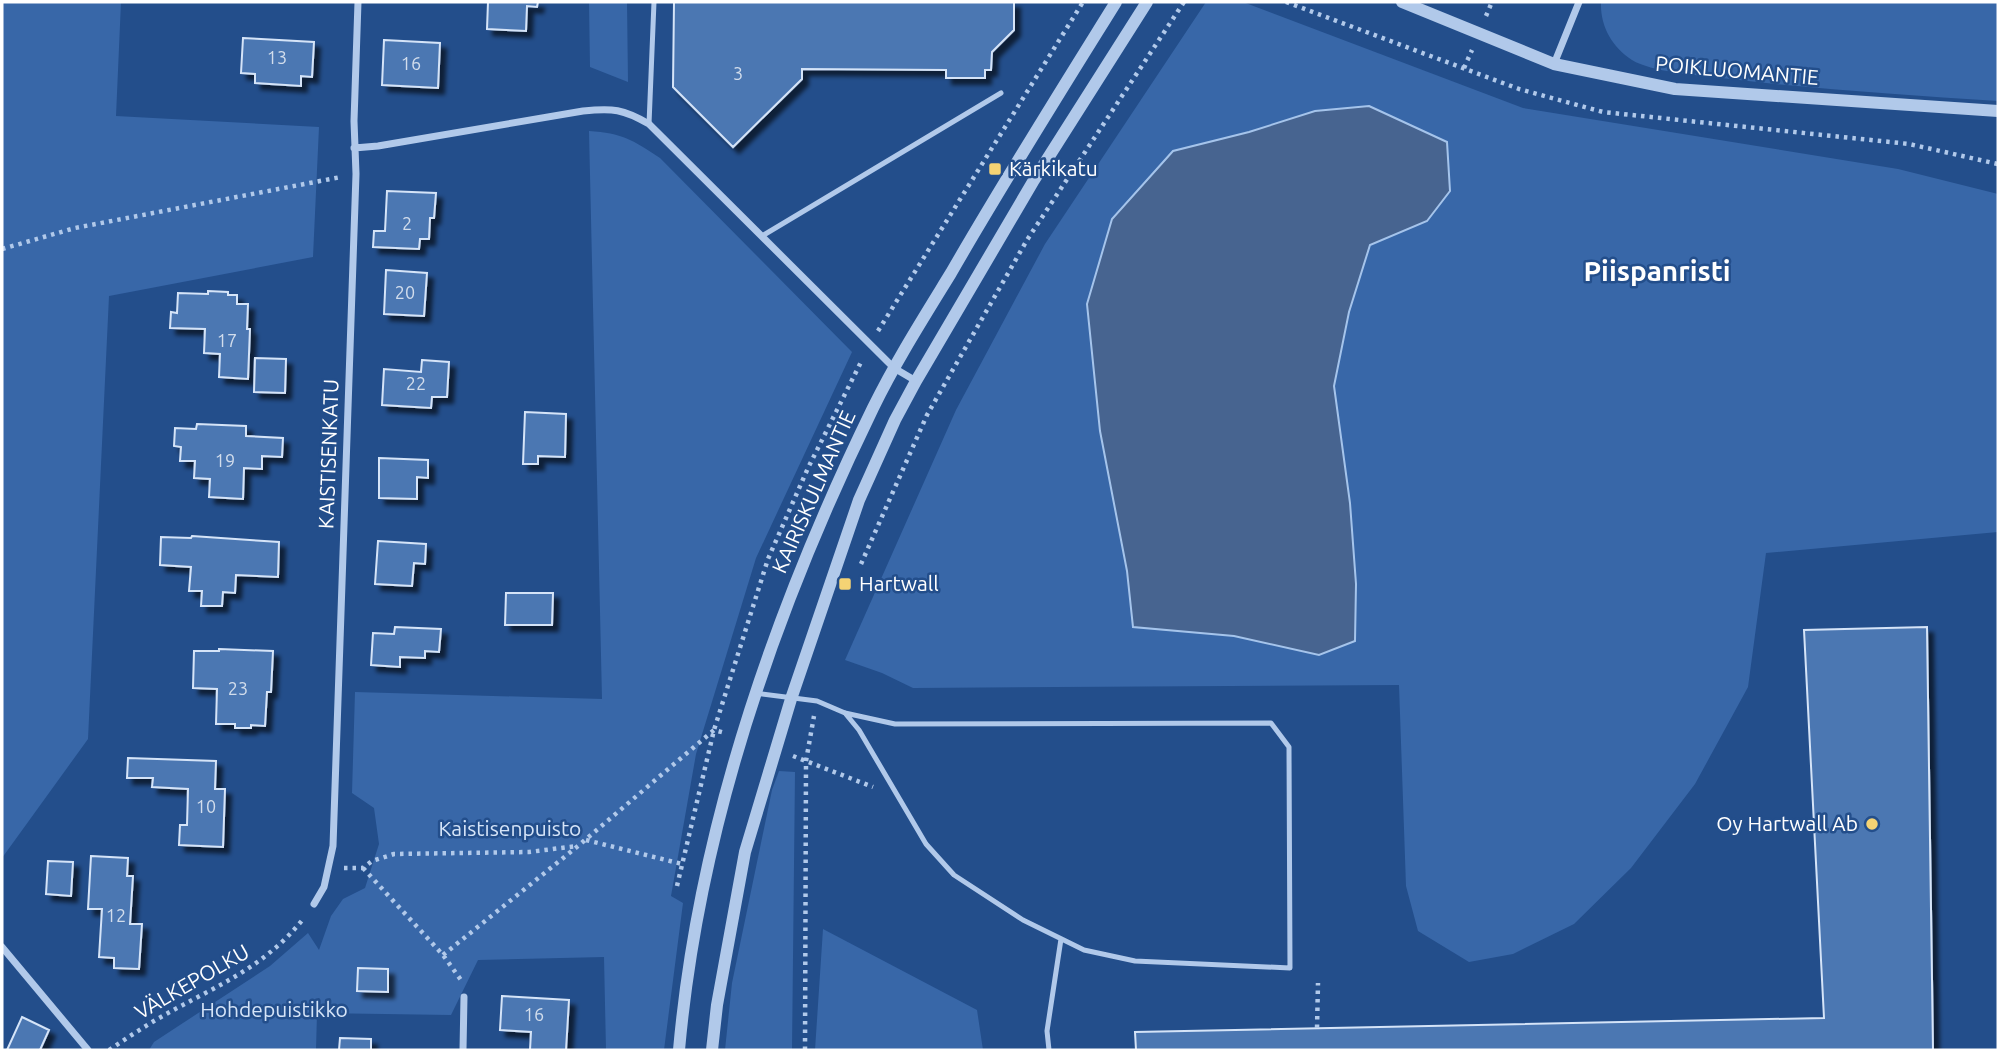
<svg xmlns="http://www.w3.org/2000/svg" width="2000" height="1052" font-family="Ubuntu,sans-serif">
  <defs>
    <filter id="shadow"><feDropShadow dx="6" dy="6" stdDeviation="2" flood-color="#0009"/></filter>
  </defs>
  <rect width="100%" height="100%" fill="#234e8b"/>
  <!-- green -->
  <path fill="#3867a8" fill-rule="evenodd" d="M 2,2 L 121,2 L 116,116 L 319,127 L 313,257 L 109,296 L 88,739 L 2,858 Z
    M 589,2 L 627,2 L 628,82 L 590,67 Z
    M 1206,2 L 1243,2 L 1523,108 L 1898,169 L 1998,194 L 1998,532 L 1766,553 L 1748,687 L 1695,784 L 1631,868 L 1574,924 L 1513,954 L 1469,962 L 1418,931 L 1406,886 L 1399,685 L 913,688 L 882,673 L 845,660 L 956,410 L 1045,244 ZM 1315,111 L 1447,142 L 1450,191 L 1427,221 L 1370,245 L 1349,312 L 1334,386 L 1350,503 L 1356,584 L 1319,655 L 1234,636 L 1133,627 L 1127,571 L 1100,431 L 1087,304 L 1112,219 L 1249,132 Z
    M 1601,2 L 1998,2 L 1998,101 C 1906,95 1813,89 1721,78 C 1698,75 1651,72 1632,60 C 1612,47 1600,26 1601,2 Z
    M 589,131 C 622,133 633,140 660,158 L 852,352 L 756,558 L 696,754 L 671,896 L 683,903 L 664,1050 L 606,1050 L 604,957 L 478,960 L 451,1015 L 317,1013 L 316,1050 L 149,1050 L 154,1042 L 270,966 L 308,933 L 319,950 L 331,916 L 343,899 L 365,888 L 379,844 L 374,808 L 352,793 L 355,692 L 602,699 Z
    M 779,771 L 795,772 L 792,1050 L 725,1050 L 732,983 L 772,790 Z
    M 823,929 L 977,1010 L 983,1050 L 815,1050 Z"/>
  <!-- water -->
  <path fill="#476490" stroke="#a5c4eb" stroke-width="2" d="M 1369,106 L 1447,142 L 1450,191 L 1427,221 L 1370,245 L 1349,312 L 1334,386 L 1350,503 L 1356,584 L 1355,641 L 1319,655 L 1234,636 L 1133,627 L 1127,571 L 1100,431 L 1087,304 L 1112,219 L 1173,151 L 1249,132 L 1315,111 Z"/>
  <!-- building -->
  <path fill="#4c77b2" stroke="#d5e4f8" stroke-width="2" filter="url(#shadow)" d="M 488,2 L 538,2 L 537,7 L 527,6 L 526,31 L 487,29 Z
    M 674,2 L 1014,2 L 1014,30 L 992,52 L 991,70 L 985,70 L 985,78 L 946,78 L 946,70 L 802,69 L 802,79 L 733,147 L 673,87 Z
    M 243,38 L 314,42 L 312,77 L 301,76 L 301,86 L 255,83 L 255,74 L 241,73 Z
    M 384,40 L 440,43 L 438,88 L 382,85 Z
    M 387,191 L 436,193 L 434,218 L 430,218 L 429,239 L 420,239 L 419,249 L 373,247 L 374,231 L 385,231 Z
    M 386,270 L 427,273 L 424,316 L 384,314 Z
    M 208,291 L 228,292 L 228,295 L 237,295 L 237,304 L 248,304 L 247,329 L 250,329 L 248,379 L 219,377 L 220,354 L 204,353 L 205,329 L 170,328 L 171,312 L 177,313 L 178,293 L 208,294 Z
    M 255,358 L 286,359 L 285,393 L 254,392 Z
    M 422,360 L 449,362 L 447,397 L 432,397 L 431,408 L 382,405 L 384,369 L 421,372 Z
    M 525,412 L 566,414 L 565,457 L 538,456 L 538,464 L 523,464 Z
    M 197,424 L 246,426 L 246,436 L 283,438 L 282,457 L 262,456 L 262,469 L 244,468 L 243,499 L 209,497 L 210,479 L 194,478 L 195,461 L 180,461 L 181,447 L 174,446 L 175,428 L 196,429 Z
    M 379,458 L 428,460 L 428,478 L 417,477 L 417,499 L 379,498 Z
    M 192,536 L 279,542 L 278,577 L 236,575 L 235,593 L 223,592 L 222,606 L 201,606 L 202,591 L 189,591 L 191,567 L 160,565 L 161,537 L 191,538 Z
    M 378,541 L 426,544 L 425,564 L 414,563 L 412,586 L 375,584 Z
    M 506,593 L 553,593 L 552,625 L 505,625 Z
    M 395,627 L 441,629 L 439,652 L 425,651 L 425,658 L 400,657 L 400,667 L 371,665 L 373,633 L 394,634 Z
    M 1927,627 L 1933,1050 L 1136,1050 L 1135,1032 L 1824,1018 L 1804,630 Z
    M 219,649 L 273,651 L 271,692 L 267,692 L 265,726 L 251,725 L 251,728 L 235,728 L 235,724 L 216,724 L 217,689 L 193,688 L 194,651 L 219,651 Z
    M 128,758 L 216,761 L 215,789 L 225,789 L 223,847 L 179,845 L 180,825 L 187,825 L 188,789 L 152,787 L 153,778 L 127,778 Z
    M 91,856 L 128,858 L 127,876 L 133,876 L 130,924 L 142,924 L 139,969 L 114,968 L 114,958 L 99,957 L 102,909 L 88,909 Z
    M 48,861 L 73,862 L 71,896 L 46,894 Z
    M 358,968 L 388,969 L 388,992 L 357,991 Z
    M 502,996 L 569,1000 L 566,1050 L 530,1050 L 531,1032 L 500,1030 Z
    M 22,1017 L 49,1030 L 40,1050 L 7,1050 Z
    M 340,1038 L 371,1039 L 371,1050 L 339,1050 Z"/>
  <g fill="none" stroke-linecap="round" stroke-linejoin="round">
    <!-- path -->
    <path stroke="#b1c9ea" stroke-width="4.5" stroke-dasharray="3.5 5" stroke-linecap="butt" d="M 1286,2 L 1519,89 L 1603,112 L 1909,144 L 1998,164
      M 1486,16 L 1492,2
      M 1464,68 L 1472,50
      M 2,249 L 75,228 L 341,177
      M 878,331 L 1083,2
      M 861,564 L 927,415 L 1027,240 L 1184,2
      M 793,756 L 873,787
      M 586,840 L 682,864
      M 344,868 L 363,868 L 372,861 L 394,854 L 529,852 L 577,846
      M 363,868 L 443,955 L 461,980
      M 677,886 L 714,730 L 768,559 L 808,468 L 862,360
      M 443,955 L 578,846 L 714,730 L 725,733
      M 1317,1028 L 1318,983
      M 109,1050 C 124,1040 139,1030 154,1021 C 210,988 262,971 304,918
      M 805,1050 L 806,761 L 814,716"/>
    <!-- service -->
    <path stroke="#b1c9ea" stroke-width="5" d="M 649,124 L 654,2
      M 762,236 L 1001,93
      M 755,693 L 817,701 L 845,713 L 895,724 L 1271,723 L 1289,747 L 1290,968 L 1135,961 L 1084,950 L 1023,920 L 954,875 L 926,844 L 859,730 L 845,713
      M 1049,1050 L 1047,1031 L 1061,939"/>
    <!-- minor -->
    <path stroke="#b1c9ea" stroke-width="7" d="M 1554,64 L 1579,2
      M 354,148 L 378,146 L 583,111 C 613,108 623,109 649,124 L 894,368 L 916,381
      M 314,904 L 324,887 L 333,846 L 356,174 L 354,121 L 358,2
      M 2,947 L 88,1050
      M 463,1050 L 464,997"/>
    <!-- tertiary -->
    <path stroke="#b1c9ea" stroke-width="12" d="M 1402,2 L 1554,64 L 1675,89 L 1998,111
      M 679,1050 C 699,826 775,609 873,408 C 896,361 924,317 951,273 C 1004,181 1060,92 1116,2
      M 712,1050 L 717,1005 L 745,852 L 791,699 L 859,500 L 895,420 L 916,381 L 1034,180 L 1147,2"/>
  </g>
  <!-- markers -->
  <g fill="#f5d374" stroke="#234e8b" stroke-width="2.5">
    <rect x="988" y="162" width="14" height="14" rx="3.5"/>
    <rect x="838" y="577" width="14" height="14" rx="3.5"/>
    <circle cx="1872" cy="824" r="7"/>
  </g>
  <g text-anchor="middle" stroke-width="5" stroke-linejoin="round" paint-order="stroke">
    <!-- number labels -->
    <g font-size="18" fill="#d2ddec">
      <text x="277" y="64">13</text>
      <text x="411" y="70">16</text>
      <text x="738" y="80">3</text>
      <text x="407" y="230">2</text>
      <text x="405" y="299">20</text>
      <text x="227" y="347">17</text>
      <text x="416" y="390">22</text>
      <text x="225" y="467">19</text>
      <text x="238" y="695">23</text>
      <text x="206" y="813">10</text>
      <text x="116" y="922">12</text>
      <text x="534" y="1021">16</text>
    </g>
    <!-- street labels -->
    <g font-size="21" fill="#fff" stroke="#234e8b">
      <text transform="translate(1737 71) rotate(5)" y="7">POIKLUOMANTIE</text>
      <text transform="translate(329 454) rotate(-88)" y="7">KAISTISENKATU</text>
      <text transform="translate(814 492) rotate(-66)" y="7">KAIRISKULMANTIE</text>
      <text transform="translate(192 982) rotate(-30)" y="7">VÄLKEPOLKU</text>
    </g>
    <!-- poi labels -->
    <g font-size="21" fill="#fff" stroke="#234e8b" text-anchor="start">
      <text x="1009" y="176">Kärkikatu</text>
      <text x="859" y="591">Hartwall</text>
      <text x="1858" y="831" text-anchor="end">Oy Hartwall Ab</text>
    </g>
    <!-- park labels -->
    <g font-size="21" fill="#d5e4f8" stroke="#234e8b">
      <text x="510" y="836">Kaistisenpuisto</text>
      <text x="274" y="1017">Hohdepuistikko</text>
    </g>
    <!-- district labels -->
    <g font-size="28" font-weight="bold" fill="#fff" stroke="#234e8b">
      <text x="1657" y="281">Piispanristi</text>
    </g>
  </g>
  <!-- border -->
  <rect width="2000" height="1052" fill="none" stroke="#ffffff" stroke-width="7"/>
</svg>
